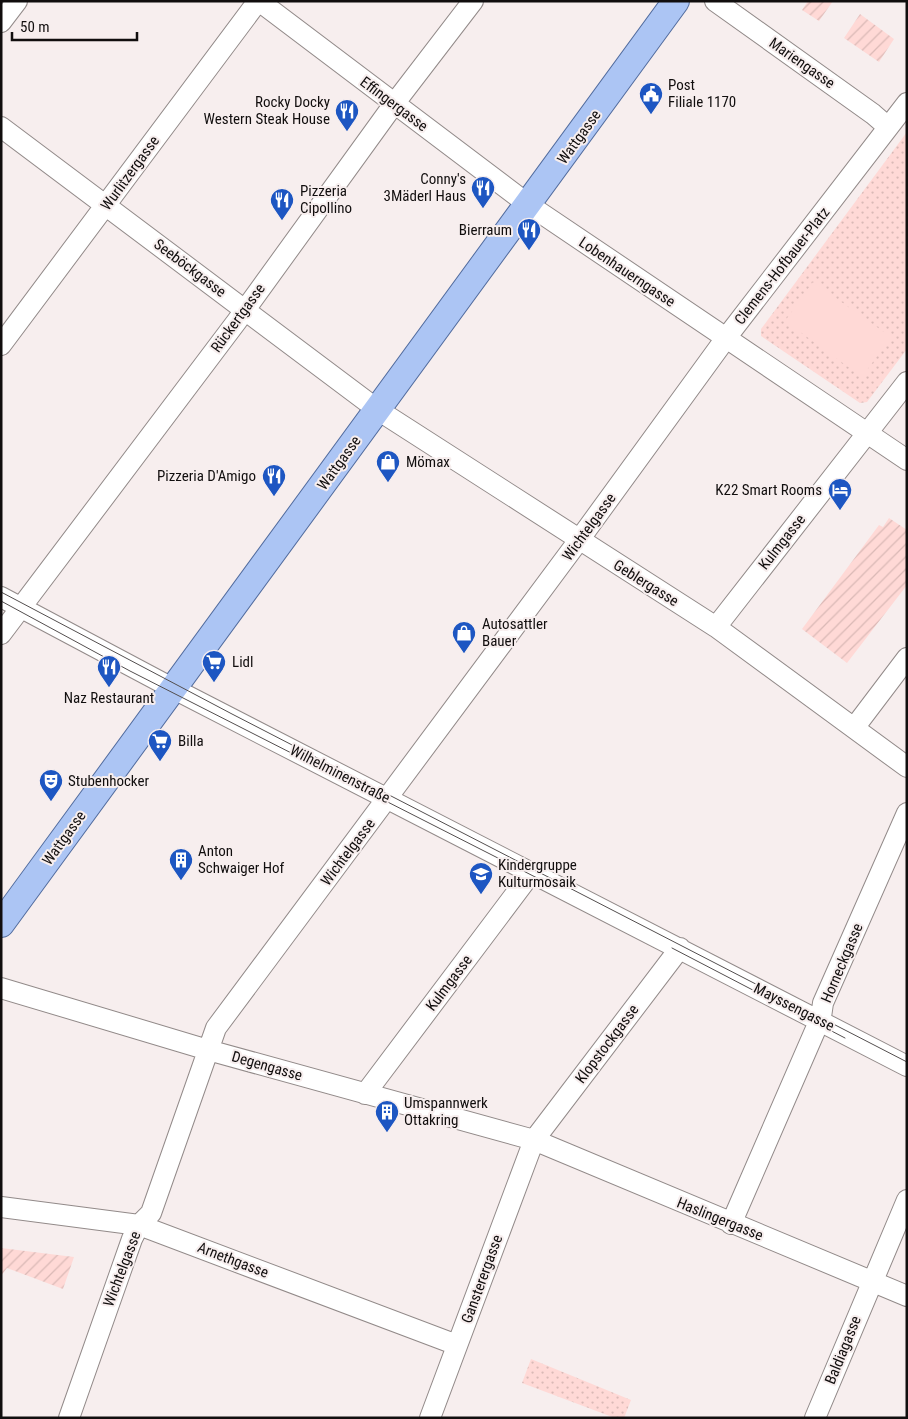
<svg xmlns="http://www.w3.org/2000/svg" width="908" height="1419" font-family="'Roboto Condensed',sans-serif">
  <defs>
    <pattern id="grass-dots" width="8" height="8" patternUnits="userSpaceOnUse" patternTransform="scale(1.25)"><rect width="8" height="8" fill="#ffd9d6"/><path d="M2 2h.1M6 6h.1" fill="none" stroke="#dab9b6" stroke-width="1.8" stroke-linecap="round"/></pattern>
    <pattern id="garden-furrows" width="10" height="10" patternUnits="userSpaceOnUse" patternTransform="scale(1.25)"><rect width="10" height="10" fill="#ffd9d6"/><path d="M-1 1l2-2M0 10L10 0M9 11l2-2" fill="none" stroke="#dab9b6"/></pattern>
  </defs>
  <rect width="100%" height="100%" fill="#f7eeee"/>
  <!-- grass -->
  <path fill="url(#grass-dots)" d="M 907,132 L 907,349 L 867,402 L 860,403 L 761,336 L 761,329 Z
    M 531,1359 L 631,1400 L 624,1418 L 615,1418 L 522,1383 Z"/>
  <!-- garden -->
  <path fill="url(#garden-furrows)" d="M 808,1 L 833,1 L 819,21 L 802,10 Z
    M 860,14 L 894,39 L 879,62 L 844,38 Z
    M 889,518 L 907,530 L 907,585 L 847,663 L 802,629 L 879,525 L 883,527 Z
    M 1,1248 L 74,1257 L 63,1289 L 7,1268 L 1,1276 Z"/>
  <!-- pitch -->
  <path fill="#ffd9d6" d="M 813,282 L 891,337 L 862,377 L 785,321 Z"/>
  <g fill="none" stroke-linecap="round" stroke-linejoin="round">
    <!-- minor casing -->
    <g stroke="#928a89" stroke-width="22">
      <path id="minor" d="M 259,1 L 529,205 L 907,460
        M 715,1 L 873,114 L 888,127
        M 1,22 L 17,1
        M 1,127 L 378,410 L 716,627 L 907,767
        M 1,345 L 258,1
        M 1,597 L 174,689 L 907,1066
        M 716,627 L 907,382
        M 1,634 L 237,321 L 394,104 L 473,1
        M 854,728 L 907,658
        M 1,988 L 208,1050 L 534,1140 L 907,1296
        M 365,1094 L 532,872
        M 1,1207 L 139,1225 L 457,1345
        M 731,1224 L 821,1017 L 823,1003 L 907,813
        M 69,1418 L 132,1239 L 139,1225 L 151,1213 L 216,1028 L 579,540 L 726,338 L 907,103
        M 430,1418 L 534,1140 L 680,948
        M 815,1418 L 907,1200"/>
    </g>
    <!-- major casing -->
    <g stroke="#526c9e" stroke-width="28">
      <path id="major" d="M 1,924 L 676,1"/>
    </g>
    <!-- minor -->
    <use href="#minor" stroke="#fff" stroke-width="20"/>
    <!-- major -->
    <use href="#major" stroke="#acc5f4" stroke-width="26"/>
    <!-- tram -->
    <path stroke="#534e4e" stroke-width="1" d="M 1,592 L 232,714 L 907,1062
      M 1,601 L 130,671 L 547,883
      M 672,948 L 845,1038"/>
  </g>
  <!-- icons -->
  <defs>
    <g id="civic-pin" transform="scale(1.25)"><path d="M0 17L-7.5 6A9.5 9.5 0 1 1 7.5 6Z" fill="#1d56c2" stroke="#f7eeee"/><path d="M-.6-6.5H3V-4.5H.6V-3L4-1V1h2V6H-6V1h2V-1L-.6-3ZM-1.2 2.5V6h2.4V2.5Z" fill="#fff"/></g>
    <g id="restaurant-pin" transform="scale(1.25)"><path d="M0 17L-7.5 6A9.5 9.5 0 1 1 7.5 6Z" fill="#1d56c2" stroke="#f7eeee"/><path d="M-5-6h1v4h1v-4h1v4h1v-4h1v5L-1.5 .5V6h-2V.5L-5-1ZM5-6V6H3V1.5H1.5Q1.5-4 5-6Z" fill="#fff"/></g>
    <g id="shop-pin" transform="scale(1.25)"><path d="M0 17L-7.5 6A9.5 9.5 0 1 1 7.5 6Z" fill="#1d56c2" stroke="#f7eeee"/><path d="M-5-2.5h2.3a2.7 3.5 0 0 1 5.4 0H5L5.5 6h-11ZM-1.5-2.5h3a1.5 2.3 0 0 0-3 0Z" fill="#fff"/></g>
    <g id="hotel-pin" transform="scale(1.25)"><path d="M0 17L-7.5 6A9.5 9.5 0 1 1 7.5 6Z" fill="#1d56c2" stroke="#f7eeee"/><path d="M-6-4.5h1.5V1H6V5H4.5V3h-9V5H-6ZM-4 0a1.8 1.8 0 1 1 3.6 0ZM.5 0V-2.5h3Q6-2.5 6 0Z" fill="#fff"/></g>
    <g id="supermarket-pin" transform="scale(1.25)"><path d="M0 17L-7.5 6A9.5 9.5 0 1 1 7.5 6Z" fill="#1d56c2" stroke="#f7eeee"/><path d="M-6-5.5h2.5l.6 2H6L4.5 2H-2.5L-4.4-4H-6ZM-1.5 3.2a1.3 1.3 0 1 0 .1 0ZM3 3.2a1.3 1.3 0 1 0 .1 0Z" fill="#fff"/></g>
    <g id="theatre-pin" transform="scale(1.25)"><path d="M0 17L-7.5 6A9.5 9.5 0 1 1 7.5 6Z" fill="#1d56c2" stroke="#f7eeee"/><path d="M-5-5.5Q0-4 5-5.5V0Q5 5 0 6Q-5 5-5 0ZM-3.3-2.5H-1v1.5H-3.3ZM1-2.5H3.3v1.5H1ZM-2.8 1Q0 5.5 2.8 1Z" fill="#fff"/></g>
    <g id="building-pin" transform="scale(1.25)"><path d="M0 17L-7.5 6A9.5 9.5 0 1 1 7.5 6Z" fill="#1d56c2" stroke="#f7eeee"/><path d="M-4-6H4V6H1V3H-1V6H-4ZM-2.5-4.3h1.7v1.8h-1.7ZM.8-4.3h1.7v1.8H.8ZM-2.5-1h1.7V.8h-1.7ZM.8-1h1.7V.8H.8Z" fill="#fff"/></g>
    <g id="school-pin" transform="scale(1.25)"><path d="M0 17L-7.5 6A9.5 9.5 0 1 1 7.5 6Z" fill="#1d56c2" stroke="#f7eeee"/><path d="M0-5L7-2L0 1L-7-2ZM-4 1L0 2.5L4 1V4Q0 6-4 4Z" fill="#fff"/></g>
  </defs>
  <g fill-rule="evenodd">
    <use href="#civic-pin" x="651" y="94"/>
    <use href="#restaurant-pin" x="347" y="111"/>
    <use href="#restaurant-pin" x="483" y="188"/>
    <use href="#restaurant-pin" x="282" y="200"/>
    <use href="#restaurant-pin" x="529" y="230"/>
    <use href="#shop-pin" x="388" y="462"/>
    <use href="#restaurant-pin" x="274" y="476"/>
    <use href="#hotel-pin" x="840" y="490"/>
    <use href="#shop-pin" x="464" y="633"/>
    <use href="#supermarket-pin" x="214" y="662"/>
    <use href="#restaurant-pin" x="109" y="667"/>
    <use href="#supermarket-pin" x="160" y="741"/>
    <use href="#theatre-pin" x="51" y="781"/>
    <use href="#building-pin" x="181" y="860"/>
    <use href="#school-pin" x="481" y="874"/>
    <use href="#building-pin" x="387" y="1112"/>
  </g>
  <g text-anchor="middle" stroke-width="4" stroke-linejoin="round" paint-order="stroke">
    <!-- street labels -->
    <g font-size="15" fill="#110e0e" stroke="#f7eeee">
      <text transform="translate(802 63) rotate(35)" y="5">Mariengasse</text>
      <text transform="translate(394 104) rotate(37)" y="5">Effingergasse</text>
      <text transform="translate(579 137) rotate(-54)" y="5">Wattgasse</text>
      <text transform="translate(130 173) rotate(-54)" y="5">Wurlitzergasse</text>
      <text transform="translate(782 266) rotate(-52)" y="5">Clemens-Hofbauer-Platz</text>
      <text transform="translate(190 268) rotate(37)" y="5">Seeböckgasse</text>
      <text transform="translate(627 272) rotate(34)" y="5">Lobenhauerngasse</text>
      <text transform="translate(238 318) rotate(-54)" y="5">Rückertgasse</text>
      <text transform="translate(339 463) rotate(-54)" y="5">Wattgasse</text>
      <text transform="translate(589 527) rotate(-54)" y="5">Wichtelgasse</text>
      <text transform="translate(782 542) rotate(-52)" y="5">Kulmgasse</text>
      <text transform="translate(646 583) rotate(32)" y="5">Geblergasse</text>
      <text transform="translate(340 774) rotate(27)" y="5">Wilhelminenstraße</text>
      <text transform="translate(64 838) rotate(-54)" y="5">Wattgasse</text>
      <text transform="translate(348 852) rotate(-53)" y="5">Wichtelgasse</text>
      <text transform="translate(842 963) rotate(-67)" y="5">Horneckgasse</text>
      <text transform="translate(449 983) rotate(-53)" y="5">Kulmgasse</text>
      <text transform="translate(794 1007) rotate(27)" y="5">Mayssengasse</text>
      <text transform="translate(607 1044) rotate(-53)" y="5">Klopstockgasse</text>
      <text transform="translate(267 1066) rotate(16)" y="5">Degengasse</text>
      <text transform="translate(720 1219) rotate(22)" y="5">Haslingergasse</text>
      <text transform="translate(233 1260) rotate(21)" y="5">Arnethgasse</text>
      <text transform="translate(122 1269) rotate(-69)" y="5">Wichtelgasse</text>
      <text transform="translate(482 1279) rotate(-70)" y="5">Gansterergasse</text>
      <text transform="translate(843 1350) rotate(-68)" y="5">Baldiagasse</text>
    </g>
    <!-- poi labels -->
    <g font-size="15" fill="#110e0e" stroke="#f7eeee" text-anchor="start">
      <text x="668" y="90">Post<tspan x="668" dy="17">Filiale 1170</tspan></text>
      <text x="330" y="107" text-anchor="end">Rocky Docky<tspan x="330" dy="17">Western Steak House</tspan></text>
      <text x="466" y="184" text-anchor="end">Conny's<tspan x="466" dy="17">3Mäderl Haus</tspan></text>
      <text x="300" y="196">Pizzeria<tspan x="300" dy="17">Cipollino</tspan></text>
      <text x="512" y="235" text-anchor="end">Bierraum</text>
      <text x="406" y="467">Mömax</text>
      <text x="256" y="481" text-anchor="end">Pizzeria D'Amigo</text>
      <text x="822" y="495" text-anchor="end">K22 Smart Rooms</text>
      <text x="482" y="629">Autosattler<tspan x="482" dy="17">Bauer</tspan></text>
      <text x="232" y="667">Lidl</text>
      <text x="109" y="703" text-anchor="middle">Naz Restaurant</text>
      <text x="178" y="746">Billa</text>
      <text x="68" y="786">Stubenhocker</text>
      <text x="198" y="856">Anton<tspan x="198" dy="17">Schwaiger Hof</tspan></text>
      <text x="498" y="870">Kindergruppe<tspan x="498" dy="17">Kulturmosaik</tspan></text>
      <text x="404" y="1108">Umspannwerk<tspan x="404" dy="17">Ottakring</tspan></text>
    </g>
  </g>
  <!-- border -->
  <rect width="908" height="1419" fill="none" stroke="#110e0e" stroke-width="5"/>
  <!-- scale -->
  <path d="M12 32v8h125v-8" fill="none" stroke="#110e0e" stroke-width="2.5"/>
  <text x="20" y="32" font-size="15" fill="#110e0e" stroke="#f7eeee" stroke-width="4" paint-order="stroke">50 m</text>
</svg>
